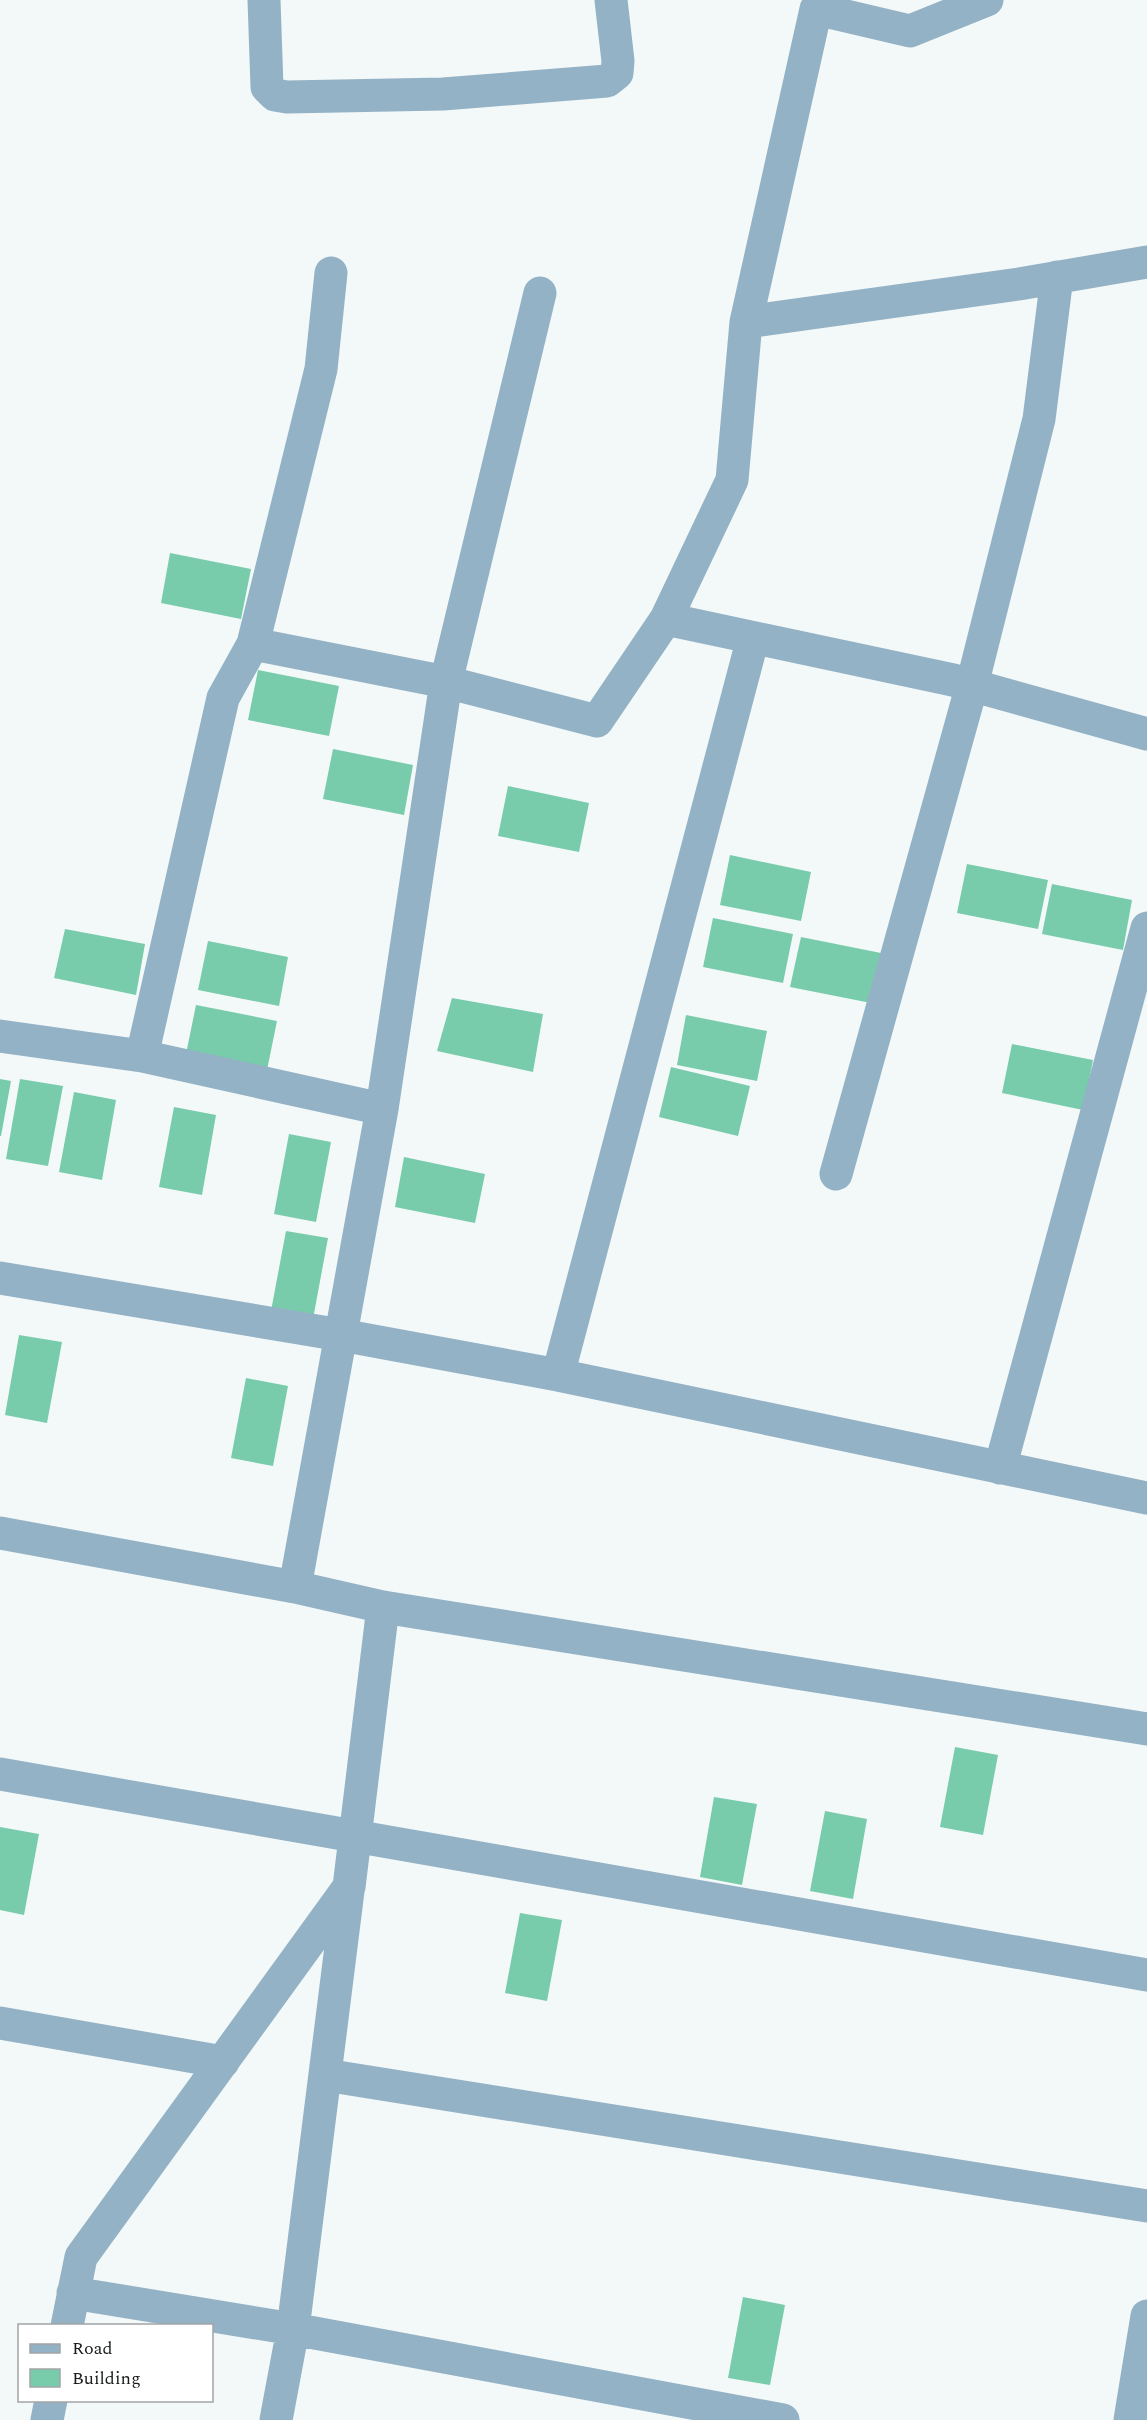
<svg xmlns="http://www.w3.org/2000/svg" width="1147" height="2420" font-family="Spectral,serif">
  <rect width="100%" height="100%" fill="#f3f9f9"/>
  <!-- building -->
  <path fill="#78ccab" d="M 170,553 L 251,569 L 241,619 L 161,603 Z
    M 258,670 L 339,686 L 329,736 L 248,720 Z
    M 333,749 L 413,765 L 404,815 L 323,799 Z
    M 508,786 L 589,803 L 579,852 L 498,836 Z
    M 730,855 L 811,872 L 801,921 L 720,905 Z
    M 967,864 L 1048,880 L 1038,929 L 957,913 Z
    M 1052,884 L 1132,900 L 1123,950 L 1042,934 Z
    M 713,918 L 793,934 L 783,983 L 703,967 Z
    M 65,929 L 145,944 L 136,995 L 54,978 Z
    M 801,937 L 881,953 L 871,1003 L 790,987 Z
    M 208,941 L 288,957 L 279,1006 L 198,990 Z
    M 452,998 L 543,1014 L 533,1072 L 437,1051 Z
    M 196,1005 L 277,1021 L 267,1070 L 186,1054 Z
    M 686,1015 L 767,1031 L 757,1081 L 677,1065 Z
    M 1012,1044 L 1093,1060 L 1083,1110 L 1002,1093 Z
    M 671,1067 L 750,1086 L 738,1136 L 659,1117 Z
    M 0,1079 L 11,1081 L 1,1136 L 0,1136 Z
    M 20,1079 L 63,1086 L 48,1166 L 6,1159 Z
    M 74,1092 L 116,1100 L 102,1180 L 59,1172 Z
    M 174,1107 L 216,1115 L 202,1195 L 159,1187 Z
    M 289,1134 L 331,1142 L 316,1222 L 274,1214 Z
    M 404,1157 L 485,1174 L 475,1223 L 395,1207 Z
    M 286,1231 L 328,1238 L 313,1319 L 271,1311 Z
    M 19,1335 L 62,1342 L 47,1423 L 5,1415 Z
    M 246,1378 L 288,1386 L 273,1466 L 231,1458 Z
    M 955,1747 L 998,1755 L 983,1835 L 940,1827 Z
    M 714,1797 L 757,1804 L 742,1885 L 700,1877 Z
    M 825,1811 L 867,1819 L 853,1899 L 810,1891 Z
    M 0,1827 L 39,1834 L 24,1915 L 0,1910 Z
    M 520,1913 L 562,1920 L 547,2001 L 505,1993 Z
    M 743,2297 L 785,2305 L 770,2385 L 728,2378 Z"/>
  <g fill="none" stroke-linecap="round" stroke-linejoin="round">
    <!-- minor -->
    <path stroke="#94b2c5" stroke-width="33" d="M 264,0 L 267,87 L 275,95 L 287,97 L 443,94 L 607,81 L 617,73 L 618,61 L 611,0
      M 746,322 L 816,9 L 910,31 L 987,0
      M 666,619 L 953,680 L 1147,734
      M 253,644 L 446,682 L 540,293
      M 0,1036 L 142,1056 L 382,1109 L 295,1587
      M 142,1056 L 223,698 L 253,644 L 321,369 L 331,273
      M 382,1109 L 446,682 L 597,721 L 666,619 L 732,480 L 746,322 L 1019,284 L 1147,262
      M 836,1174 L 972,685 L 1039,419 L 1057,277
      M 0,1278 L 341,1335 L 558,1375 L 1147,1498
      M 558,1375 L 753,638
      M 1000,1468 L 1147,928
      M 0,1533 L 295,1587 L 383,1607 L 1147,1729
      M 0,1774 L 1147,1975
      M 0,2023 L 223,2062
      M 325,2075 L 1147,2206
      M 73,2293 L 293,2329 L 348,1891
      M 67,2326 L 81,2257 L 349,1887 L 383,1607
      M 47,2420 L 51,2400
      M 276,2420 L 293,2329 L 783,2420
      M 1130,2420 L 1147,2316"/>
  </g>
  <!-- legend -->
  <rect x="18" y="2324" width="195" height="78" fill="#ffffff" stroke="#a3a4a5" stroke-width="1.5"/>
  <rect x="30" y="2344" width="30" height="9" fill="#94b2c5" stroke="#a3a4a5" stroke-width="1.5"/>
  <text x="72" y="2354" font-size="18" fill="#1a1c1d">Road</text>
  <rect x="30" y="2369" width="30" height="18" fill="#78ccab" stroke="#a3a4a5" stroke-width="1.5"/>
  <text x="72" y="2384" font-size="18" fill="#1a1c1d">Building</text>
</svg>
